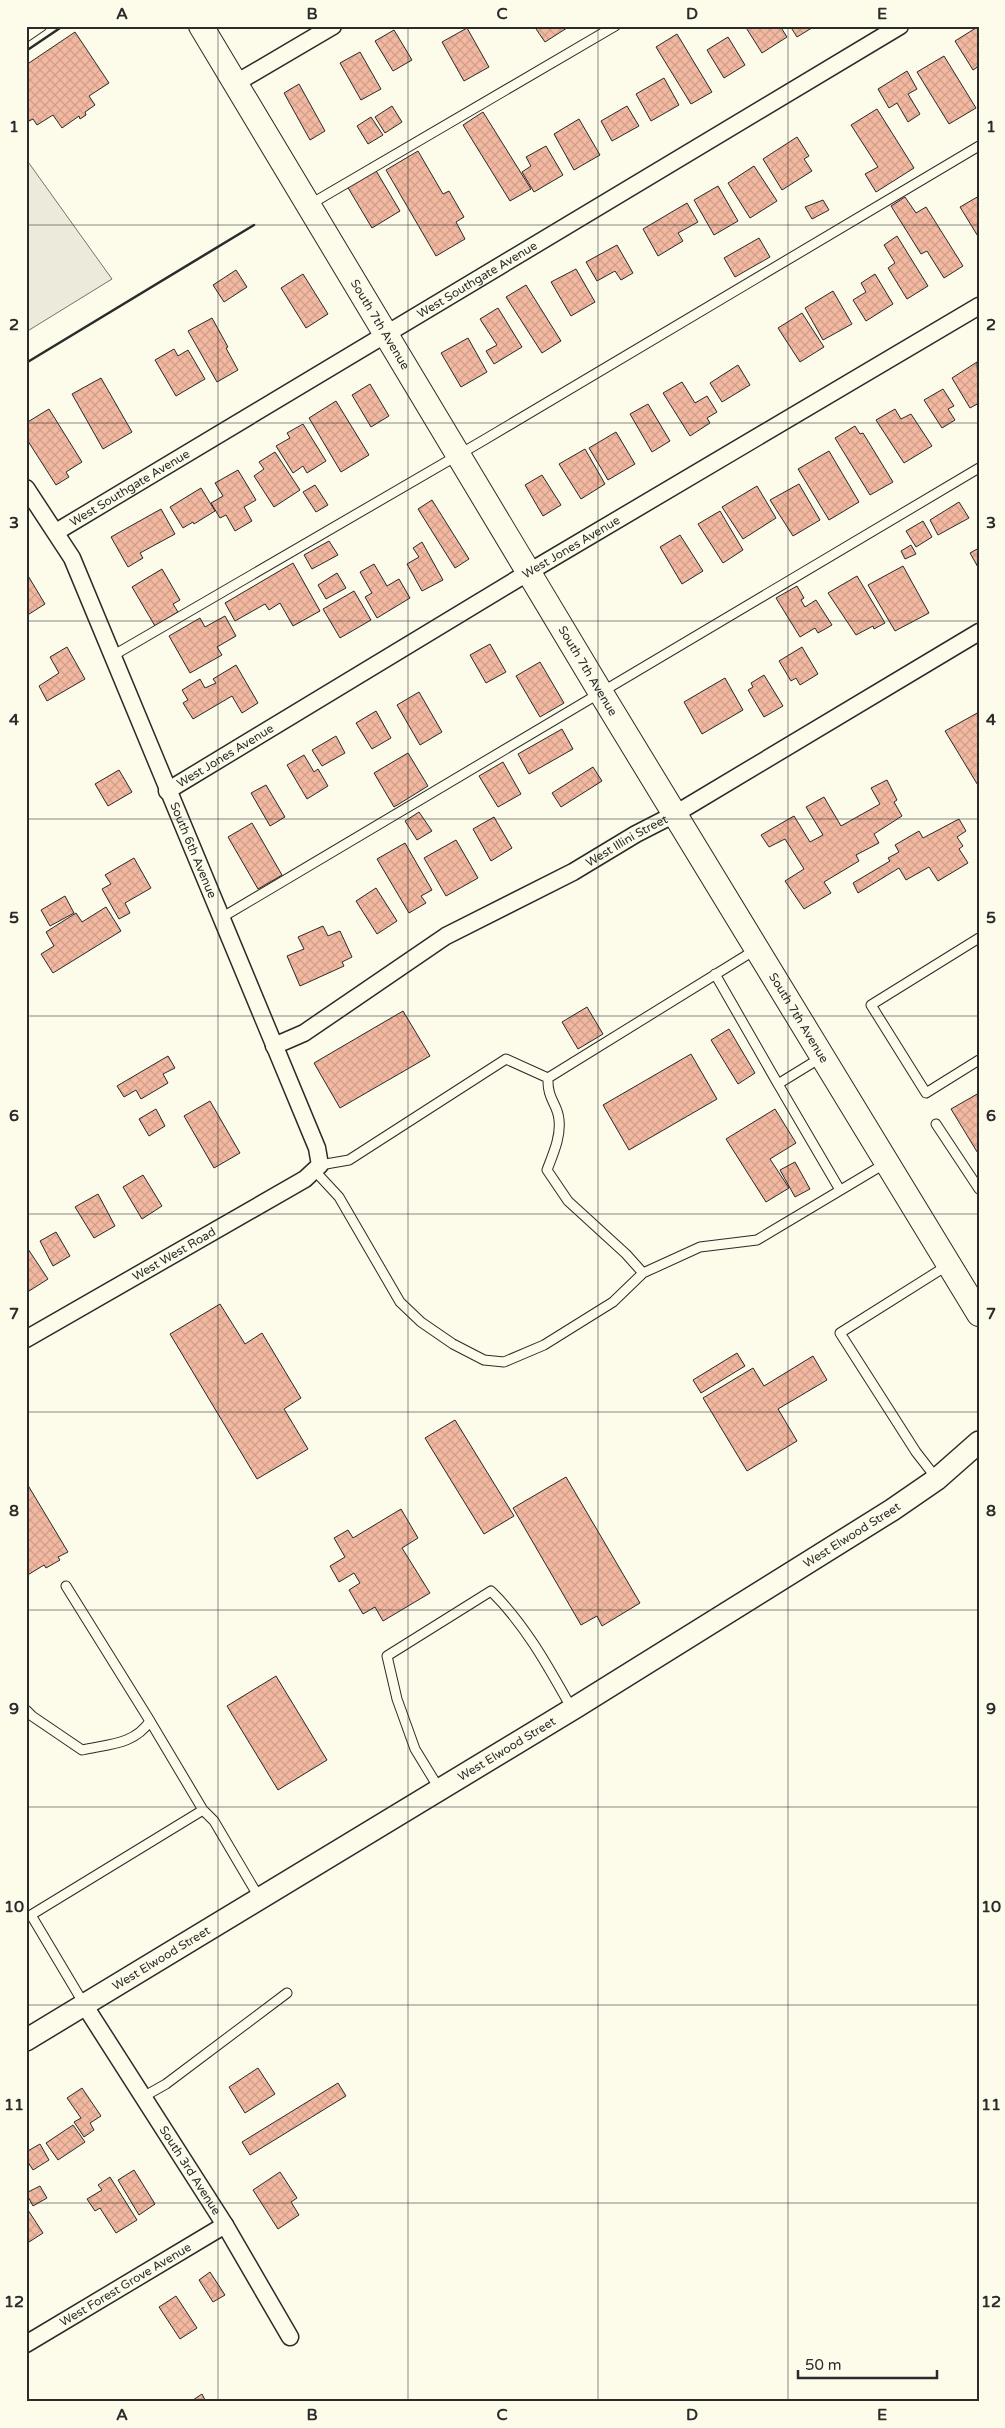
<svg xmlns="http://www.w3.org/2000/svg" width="1005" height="2428" font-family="'Varela Round',sans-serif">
  <defs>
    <pattern id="building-cross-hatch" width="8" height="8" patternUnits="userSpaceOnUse" patternTransform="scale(1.25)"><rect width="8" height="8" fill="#f2b8a0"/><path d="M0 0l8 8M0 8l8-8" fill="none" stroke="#d09e8a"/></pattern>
  </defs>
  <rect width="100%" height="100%" fill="#fdfbea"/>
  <!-- parking -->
  <path fill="#eceadb" stroke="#74746e" d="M 26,159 L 112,279 L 26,332 Z"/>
  <!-- building -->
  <path fill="url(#building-cross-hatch)" stroke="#2b2b2b" d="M 534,26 L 570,26 L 545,42 Z
    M 745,26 L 780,26 L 787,37 L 762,53 Z
    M 790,26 L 815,26 L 797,37 Z
    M 979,26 L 979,66 L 973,70 L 955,41 Z
    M 467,28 L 489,67 L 464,81 L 442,42 Z
    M 394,30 L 412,60 L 393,71 L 375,41 Z
    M 75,32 L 109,83 L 89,96 L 95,105 L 85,112 L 86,115 L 80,119 L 79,116 L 62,128 L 53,115 L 37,125 L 33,119 L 29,121 L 26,117 L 26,65 Z
    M 677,34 L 712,92 L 691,104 L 656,47 Z
    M 728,37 L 745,65 L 724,78 L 707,50 Z
    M 360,52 L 381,89 L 361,100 L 340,63 Z
    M 944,56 L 976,108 L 949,124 L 917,72 Z
    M 907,71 L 917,89 L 908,94 L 920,114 L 908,122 L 897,103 L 889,108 L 878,89 Z
    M 664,78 L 679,105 L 651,121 L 636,94 Z
    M 299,84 L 325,131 L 310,140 L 284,93 Z
    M 392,106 L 402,122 L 385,133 L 375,117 Z
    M 627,106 L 639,126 L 612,141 L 601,121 Z
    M 877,109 L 914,168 L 876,192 L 865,174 L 878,167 L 851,125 Z
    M 483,112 L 531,189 L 510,201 L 463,125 Z
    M 371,117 L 383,135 L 368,144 L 357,126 Z
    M 579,119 L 600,155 L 574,170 L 554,134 Z
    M 797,137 L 809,156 L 804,159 L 812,171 L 782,190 L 763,159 Z
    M 546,146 L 563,175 L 534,192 L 522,172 L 531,166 L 526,157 Z
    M 418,151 L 443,194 L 449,191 L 464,217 L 456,222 L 465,239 L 436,256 L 386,170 Z
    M 754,166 L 777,201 L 750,218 L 728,183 Z
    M 375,169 L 400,211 L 372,228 L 347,186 Z
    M 718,186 L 738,221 L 714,235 L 694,200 Z
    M 979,196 L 979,238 L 960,207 Z
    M 905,197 L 916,213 L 926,207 L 963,266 L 944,278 L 927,251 L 921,254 L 891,206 Z
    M 823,200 L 829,210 L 812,219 L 805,207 Z
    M 687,203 L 698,222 L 678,233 L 683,241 L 658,256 L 643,229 Z
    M 897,236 L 928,286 L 907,299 L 888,268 L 895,263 L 884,245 Z
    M 759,238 L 770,257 L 735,277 L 724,258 Z
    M 617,245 L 633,273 L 621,280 L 615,271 L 597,281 L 586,262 Z
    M 576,269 L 595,302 L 571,316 L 551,282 Z
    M 236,270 L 247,287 L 224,302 L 213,285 Z
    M 303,274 L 328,314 L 306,328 L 281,288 Z
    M 875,274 L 893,304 L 866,321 L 853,300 L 866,292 L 861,283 Z
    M 526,285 L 561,341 L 542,353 L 506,297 Z
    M 833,291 L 852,324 L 823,340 L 805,308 Z
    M 498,308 L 522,347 L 494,364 L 486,351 L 497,345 L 480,319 Z
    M 802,313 L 824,347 L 800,362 L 778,328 Z
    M 212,318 L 228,347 L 226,348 L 238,370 L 217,382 L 188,331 Z
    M 468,338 L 487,372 L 461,387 L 441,353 Z
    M 174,349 L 178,356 L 188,350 L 205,379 L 176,396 L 155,360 Z
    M 977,362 L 979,403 L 970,408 L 952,378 Z
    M 738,365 L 750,385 L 722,402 L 710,383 Z
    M 101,378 L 132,432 L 103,449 L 72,394 Z
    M 682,382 L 695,403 L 707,396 L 717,412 L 707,418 L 710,423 L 690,436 L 663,393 Z
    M 370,384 L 389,416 L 371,427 L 352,395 Z
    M 943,389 L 954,406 L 948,409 L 955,420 L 942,428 L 924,400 Z
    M 336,401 L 369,455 L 341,472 L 309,418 Z
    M 648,404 L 670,441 L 652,452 L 630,414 Z
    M 49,409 L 82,462 L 66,472 L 69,477 L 56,485 L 26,438 L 26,423 Z
    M 895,409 L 901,419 L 911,414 L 932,446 L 904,463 L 876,420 Z
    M 303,424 L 326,461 L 307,473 L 303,466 L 293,473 L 276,446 L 290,438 L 287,433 Z
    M 855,426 L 860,434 L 863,433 L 893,482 L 870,495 L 835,438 Z
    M 616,432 L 635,464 L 608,480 L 589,448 Z
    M 585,449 L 605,484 L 581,499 L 559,464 Z
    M 829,451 L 859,502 L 829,520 L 798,469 Z
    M 275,452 L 300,490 L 274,507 L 254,476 L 264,469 L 259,462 Z
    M 238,470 L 256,500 L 244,507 L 252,521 L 235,531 L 226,515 L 220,518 L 211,503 L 223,496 L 215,483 Z
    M 542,475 L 561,505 L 543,516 L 525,485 Z
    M 799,484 L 820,520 L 793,536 L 770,500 Z
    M 315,485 L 328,505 L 316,512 L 303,492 Z
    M 757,486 L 776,518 L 743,539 L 722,507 Z
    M 201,488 L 215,511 L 194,524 L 193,522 L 183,528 L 170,507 Z
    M 432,500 L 469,559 L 455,568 L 418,509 Z
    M 959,502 L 969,518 L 938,535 L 930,520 Z
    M 161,509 L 175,534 L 140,553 L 143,558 L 128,567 L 111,537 Z
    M 720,511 L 743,550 L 723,563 L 698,524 Z
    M 923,521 L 932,537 L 916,547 L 906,531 Z
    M 680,535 L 703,571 L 682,584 L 660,547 Z
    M 329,541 L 338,555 L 312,569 L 304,555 Z
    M 422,542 L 443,580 L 422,591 L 407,564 L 419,557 L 413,548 Z
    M 911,545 L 916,554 L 905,559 L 901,551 Z
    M 979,548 L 979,569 L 970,553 Z
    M 293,563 L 320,611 L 293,626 L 280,603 L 269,610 L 265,604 L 235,621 L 225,603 Z
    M 374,564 L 387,586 L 399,579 L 410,598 L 377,618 L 365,597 L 372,593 L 360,572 Z
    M 903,566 L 929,613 L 895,631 L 868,585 Z
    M 162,569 L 180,600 L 173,604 L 178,612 L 155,626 L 132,587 Z
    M 337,573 L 346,588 L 326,599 L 318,585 Z
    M 27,574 L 45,604 L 26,616 L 26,575 Z
    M 857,576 L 885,623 L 874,629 L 873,626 L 856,635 L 828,593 Z
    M 797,586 L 804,598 L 801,600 L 805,607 L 816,600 L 832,625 L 818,633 L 815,628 L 800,637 L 776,598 Z
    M 354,591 L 371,620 L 340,638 L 323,609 Z
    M 225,616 L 236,636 L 217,647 L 222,655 L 190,673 L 169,636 L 200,618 L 205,627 Z
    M 490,644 L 506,672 L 486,683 L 470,655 Z
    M 67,647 L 85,679 L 47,701 L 39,686 L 59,673 L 50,657 Z
    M 802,647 L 818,674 L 800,685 L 796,678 L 791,681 L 779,661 Z
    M 540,662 L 564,703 L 540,717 L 516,676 Z
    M 236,665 L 258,703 L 242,713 L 232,696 L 193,719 L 183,703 L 188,700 L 182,690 L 200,679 L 205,688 L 216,683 L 213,679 Z
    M 764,675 L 783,706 L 764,717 L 748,690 L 753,687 L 751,683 Z
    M 725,678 L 743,710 L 702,734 L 684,702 Z
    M 419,692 L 442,732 L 420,745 L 397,705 Z
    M 376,711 L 391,738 L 372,749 L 356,723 Z
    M 979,712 L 979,787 L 945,731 Z
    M 562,729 L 573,749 L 529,774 L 518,754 Z
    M 336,736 L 345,753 L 322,766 L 312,750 Z
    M 408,753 L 428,786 L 394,807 L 374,773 Z
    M 304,755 L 314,772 L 318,769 L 328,786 L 307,799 L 287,765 Z
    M 503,762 L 521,794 L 498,807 L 479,776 Z
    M 593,767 L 602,781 L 561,807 L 552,793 Z
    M 119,770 L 132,792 L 108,806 L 95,784 Z
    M 887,780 L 897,800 L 894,802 L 902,816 L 874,834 L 879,843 L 856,855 L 859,861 L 824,882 L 831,893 L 804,909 L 785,881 L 804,869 L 785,839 L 769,847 L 761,835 L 794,816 L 810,842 L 823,835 L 806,807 L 824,797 L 841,826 L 880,804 L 871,788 Z
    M 266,785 L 285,817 L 270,826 L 251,793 Z
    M 419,812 L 432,831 L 417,840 L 405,821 Z
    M 494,817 L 512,848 L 491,861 L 473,829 Z
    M 959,819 L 966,831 L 957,837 L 963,846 L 959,849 L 968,863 L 938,881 L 929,867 L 906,880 L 899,868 L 858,893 L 853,883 L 890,861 L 888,858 L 899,852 L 895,845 L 919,831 L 923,838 Z
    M 252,823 L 282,875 L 258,889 L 228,837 Z
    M 456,840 L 478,878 L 446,896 L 424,858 Z
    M 405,843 L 432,890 L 421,896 L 426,903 L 409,913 L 377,859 Z
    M 134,858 L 151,888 L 125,903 L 130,913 L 119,919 L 102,889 L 111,884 L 105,875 Z
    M 376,888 L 397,921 L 377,934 L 356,901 Z
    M 65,896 L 74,913 L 50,926 L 41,910 Z
    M 106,907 L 121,931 L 53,973 L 41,954 L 54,946 L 46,932 L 76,913 L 82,922 Z
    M 323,926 L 328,936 L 340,931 L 352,957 L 342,962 L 344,966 L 300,986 L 287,956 L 304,949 L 298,937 Z
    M 587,1007 L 603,1034 L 578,1049 L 562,1022 Z
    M 403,1011 L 430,1056 L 340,1108 L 314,1063 Z
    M 729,1029 L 755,1073 L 738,1084 L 711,1040 Z
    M 691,1054 L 717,1099 L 629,1150 L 603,1105 Z
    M 168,1056 L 175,1068 L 163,1074 L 168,1083 L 141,1099 L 136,1090 L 124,1097 L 117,1086 Z
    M 979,1093 L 979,1155 L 951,1109 Z
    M 210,1101 L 240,1153 L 214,1168 L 184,1116 Z
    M 156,1109 L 165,1126 L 149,1136 L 139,1119 Z
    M 775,1109 L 796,1143 L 770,1159 L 789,1188 L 766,1202 L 726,1139 Z
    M 795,1162 L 810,1189 L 795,1197 L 780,1170 Z
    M 143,1175 L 162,1206 L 142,1219 L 123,1187 Z
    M 98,1194 L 115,1226 L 94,1238 L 75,1207 Z
    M 56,1232 L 70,1256 L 53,1266 L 40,1241 Z
    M 26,1246 L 48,1279 L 26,1293 Z
    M 220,1304 L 245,1344 L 262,1333 L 301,1398 L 284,1409 L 308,1449 L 257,1479 L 170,1334 Z
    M 737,1353 L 745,1366 L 701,1393 L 693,1380 Z
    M 813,1356 L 827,1380 L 778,1409 L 797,1441 L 747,1471 L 703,1398 L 753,1368 L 764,1386 Z
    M 455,1420 L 514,1516 L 484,1534 L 425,1438 Z
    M 566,1477 L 640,1603 L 602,1626 L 597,1616 L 581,1625 L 513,1508 Z
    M 26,1482 L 68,1552 L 58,1557 L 60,1560 L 46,1568 L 44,1565 L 26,1576 Z
    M 401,1509 L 418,1538 L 402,1548 L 430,1593 L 383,1621 L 375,1607 L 363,1614 L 349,1590 L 360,1583 L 354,1573 L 339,1582 L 330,1566 L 345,1557 L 334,1538 L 348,1530 L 353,1538 Z
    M 276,1676 L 327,1760 L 278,1790 L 227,1706 Z
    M 258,2068 L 275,2094 L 245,2113 L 229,2087 Z
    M 338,2083 L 346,2096 L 250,2155 L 242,2142 Z
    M 82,2088 L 101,2116 L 90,2123 L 94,2130 L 84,2137 L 74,2122 L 81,2118 L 67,2098 Z
    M 73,2125 L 85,2142 L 58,2160 L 46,2143 Z
    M 40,2144 L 49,2160 L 33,2170 L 26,2159 L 26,2152 Z
    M 134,2170 L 155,2204 L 139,2215 L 118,2180 Z
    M 280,2172 L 297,2198 L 291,2202 L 299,2215 L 278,2229 L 253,2190 Z
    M 110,2177 L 137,2220 L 116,2233 L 100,2208 L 95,2211 L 87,2199 L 102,2190 L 98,2185 Z
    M 40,2186 L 47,2198 L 33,2206 L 26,2193 Z
    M 26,2207 L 43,2233 L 29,2242 L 26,2237 Z
    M 210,2272 L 225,2295 L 213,2302 L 199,2280 Z
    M 176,2296 L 197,2328 L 180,2339 L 159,2307 Z
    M 202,2394 L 206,2402 L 190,2402 Z"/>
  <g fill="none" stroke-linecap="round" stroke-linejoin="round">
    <!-- service casing -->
    <g stroke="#2b2b2b" stroke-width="11">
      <path id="service" d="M 26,37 L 42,26
        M 309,205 L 615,26
        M 114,655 L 484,440 L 979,146
        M 221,918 L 979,468
        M 979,938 L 871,1005 L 926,1093 L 979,1060
        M 755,950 L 548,1078 C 547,1100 558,1104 559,1120 C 561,1137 553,1154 547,1170 L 568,1201 L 626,1254 L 643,1273 L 700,1247 L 757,1240 L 886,1163
        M 715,974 L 778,1084
        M 822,1057 L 778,1084 L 840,1190
        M 936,1124 L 979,1189
        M 320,1165 L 349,1160 L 506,1059 L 548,1078
        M 314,1170 L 339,1197 L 400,1302 L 421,1322 L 453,1344 L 484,1360 L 504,1362 L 544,1345 L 613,1302 L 643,1273
        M 937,1479 L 916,1452 L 840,1333 L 948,1265
        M 26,1710 L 32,1716 L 82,1750 C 108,1744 134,1745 150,1721 L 66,1586
        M 150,1721 L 203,1810
        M 440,1790 L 415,1749 L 397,1699 L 387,1656 L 491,1591 C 525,1624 549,1668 572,1709
        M 84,2004 L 31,1915 L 203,1810 L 214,1821 L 260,1899
        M 143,2097 L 166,2084 L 287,1993"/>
    </g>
    <!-- minor casing -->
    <g stroke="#2b2b2b" stroke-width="19">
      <g id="minor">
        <path d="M 236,83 L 333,26"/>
        <path id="s1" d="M 26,488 L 72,558 L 317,1148 L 320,1165 L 305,1179 L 26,1339"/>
        <path id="s2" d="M 56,532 L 900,26"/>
        <path id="s3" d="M 167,791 L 529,572 L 979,306"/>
        <path id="s4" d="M 274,1046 L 304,1033 L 446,936 L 573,872 L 636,834 L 675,814 L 979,632"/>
        <path id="s5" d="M 85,2006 L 225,2225 L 290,2337"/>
        <path id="s6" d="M 26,2344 L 225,2225"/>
      </g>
    </g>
    <!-- tertiary casing -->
    <g stroke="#2b2b2b" stroke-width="24">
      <g id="tertiary">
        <path id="s7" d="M 26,2040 L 576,1707 L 892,1510 L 937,1479 L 979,1442"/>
      </g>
    </g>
    <!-- secondary casing -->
    <g stroke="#2b2b2b" stroke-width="26">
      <g id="secondary">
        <path id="s8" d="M 201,26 L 601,693 L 979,1314"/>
      </g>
    </g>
    <!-- service -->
    <use href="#service" stroke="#fdfbea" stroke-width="9"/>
    <!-- minor -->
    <use href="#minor" stroke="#fdfbea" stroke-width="16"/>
    <!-- tertiary -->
    <use href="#tertiary" stroke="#fdfbea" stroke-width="21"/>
    <!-- secondary -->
    <use href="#secondary" stroke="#fdfbea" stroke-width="24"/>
    <!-- wall -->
    <path stroke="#2b2b2b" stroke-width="2.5" d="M 26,51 L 63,26
      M 26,363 L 254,225"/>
  </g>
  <!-- grid -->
  <path fill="none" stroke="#2b2b2b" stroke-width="1" stroke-opacity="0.55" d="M 218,26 L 218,2402M 408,26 L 408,2402M 598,26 L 598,2402M 788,26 L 788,2402M 26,225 L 979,225M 26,423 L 979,423M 26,621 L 979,621M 26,819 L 979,819M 26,1016 L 979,1016M 26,1214 L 979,1214M 26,1412 L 979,1412M 26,1610 L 979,1610M 26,1807 L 979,1807M 26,2005 L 979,2005M 26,2203 L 979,2203"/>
  <g text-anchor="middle" stroke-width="4" stroke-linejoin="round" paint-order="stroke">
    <!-- street labels -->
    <g font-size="12" fill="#2b2b2b" stroke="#fdfbea">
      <text dy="4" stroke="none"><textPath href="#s2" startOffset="491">West Southgate Avenue</textPath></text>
      <text dy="4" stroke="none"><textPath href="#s8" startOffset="348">South 7th Avenue</textPath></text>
      <text dy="4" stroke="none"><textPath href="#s2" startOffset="86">West Southgate Avenue</textPath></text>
      <text dy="4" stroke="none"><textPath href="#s3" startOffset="472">West Jones Avenue</textPath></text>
      <text dy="4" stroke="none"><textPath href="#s8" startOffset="752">South 7th Avenue</textPath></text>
      <text dy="4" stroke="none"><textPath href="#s3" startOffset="68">West Jones Avenue</textPath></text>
      <text dy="4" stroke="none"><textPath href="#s4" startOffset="409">West Illini Street</textPath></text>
      <text dy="4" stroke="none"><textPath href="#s1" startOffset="400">South 6th Avenue</textPath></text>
      <text dy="4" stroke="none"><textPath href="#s8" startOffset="1158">South 7th Avenue</textPath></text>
      <text transform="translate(174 1254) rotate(-30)" y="4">West West Road</text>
      <text dy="4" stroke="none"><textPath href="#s7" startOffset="968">West Elwood Street</textPath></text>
      <text dy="4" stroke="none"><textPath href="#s7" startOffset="562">West Elwood Street</textPath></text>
      <text dy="4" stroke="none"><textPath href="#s7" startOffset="158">West Elwood Street</textPath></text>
      <text dy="4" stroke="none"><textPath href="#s5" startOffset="195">South 3rd Avenue</textPath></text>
      <text dy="4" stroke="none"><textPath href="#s6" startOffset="116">West Forest Grove Avenue</textPath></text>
    </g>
  </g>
  <!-- border -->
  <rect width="1005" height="2428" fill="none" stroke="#fdfbea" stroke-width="55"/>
  <!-- scale -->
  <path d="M798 2370v8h139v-8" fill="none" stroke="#2b2b2b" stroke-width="2.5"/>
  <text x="805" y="2370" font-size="15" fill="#2b2b2b" stroke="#fdfbea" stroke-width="4" paint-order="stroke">50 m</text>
  <rect x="28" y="28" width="950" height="2372" fill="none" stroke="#2b2b2b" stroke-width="2"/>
  <g font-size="16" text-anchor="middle" font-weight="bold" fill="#2b2b2b">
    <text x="122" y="19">A</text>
    <text x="312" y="19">B</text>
    <text x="502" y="19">C</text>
    <text x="692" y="19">D</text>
    <text x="882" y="19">E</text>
    <text x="14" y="132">1</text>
    <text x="991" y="132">1</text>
    <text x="14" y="330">2</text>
    <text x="991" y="330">2</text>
    <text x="14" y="528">3</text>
    <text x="991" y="528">3</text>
    <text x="14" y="725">4</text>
    <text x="991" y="725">4</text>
    <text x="14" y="923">5</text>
    <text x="991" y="923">5</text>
    <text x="14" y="1121">6</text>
    <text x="991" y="1121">6</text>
    <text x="14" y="1319">7</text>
    <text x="991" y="1319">7</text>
    <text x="14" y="1516">8</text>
    <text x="991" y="1516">8</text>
    <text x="14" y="1714">9</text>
    <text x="991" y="1714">9</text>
    <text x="14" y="1912">10</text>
    <text x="991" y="1912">10</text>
    <text x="14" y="2110">11</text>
    <text x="991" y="2110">11</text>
    <text x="14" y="2307">12</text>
    <text x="991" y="2307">12</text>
    <text x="122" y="2420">A</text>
    <text x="312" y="2420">B</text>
    <text x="502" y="2420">C</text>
    <text x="692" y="2420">D</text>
    <text x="882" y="2420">E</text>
  </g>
</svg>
